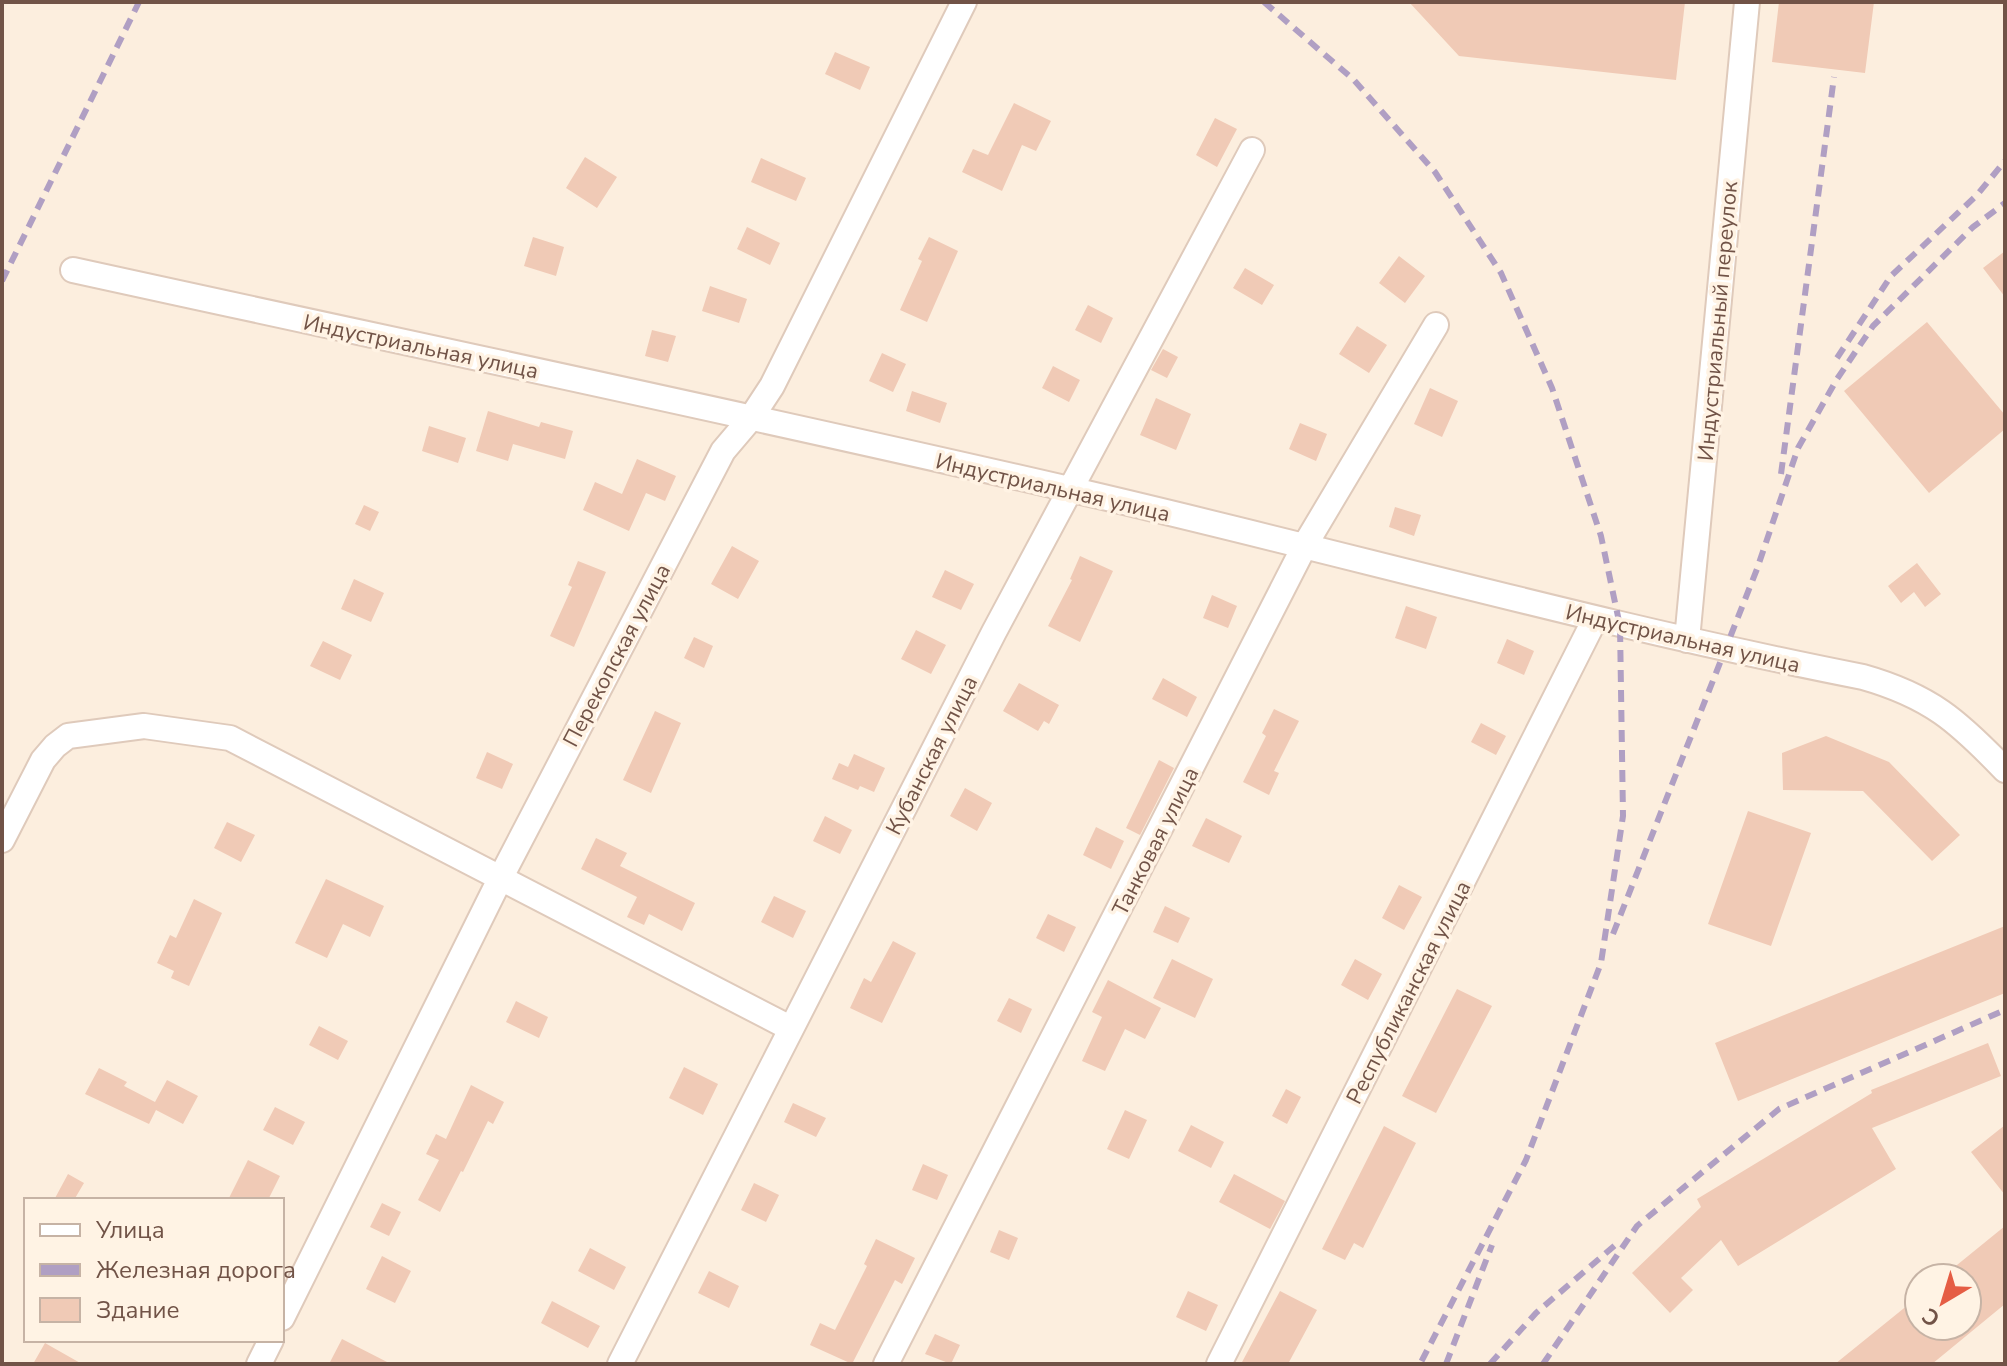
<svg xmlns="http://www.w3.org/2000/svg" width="2007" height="1366" font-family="'Nunito Sans',sans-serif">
  <rect width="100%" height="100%" fill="#fceede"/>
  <!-- building -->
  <path fill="#f0cab6" d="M 1409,2 L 1685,2 L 1676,80 L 1459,56 Z
    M 1779,2 L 1874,2 L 1865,73 L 1772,62 Z
    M 835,52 L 870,67 L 860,90 L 825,74 Z
    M 1014,103 L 1051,121 L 1036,151 L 1022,145 L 1002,191 L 962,172 L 973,149 L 988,155 Z
    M 1215,118 L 1237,129 L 1217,167 L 1196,155 Z
    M 585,157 L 617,177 L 597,208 L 566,188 Z
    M 761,158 L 806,178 L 796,201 L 751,182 Z
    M 747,227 L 780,243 L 770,265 L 737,249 Z
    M 533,237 L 564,247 L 556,276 L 524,266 Z
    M 929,237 L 958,251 L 927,322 L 900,310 L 922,261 L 918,259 Z
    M 2005,251 L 2005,297 L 1983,268 Z
    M 1399,256 L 1425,276 L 1405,303 L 1379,283 Z
    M 1245,268 L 1274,285 L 1262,305 L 1233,288 Z
    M 710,286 L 747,299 L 739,323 L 702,311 Z
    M 1088,305 L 1113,318 L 1101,343 L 1075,330 Z
    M 1927,322 L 2005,415 L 2005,429 L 1929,493 L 1844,391 Z
    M 1357,326 L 1387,345 L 1369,373 L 1339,354 Z
    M 652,330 L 676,336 L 668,362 L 645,356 Z
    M 1163,349 L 1178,357 L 1167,378 L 1151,370 Z
    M 882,353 L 906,364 L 893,392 L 869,381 Z
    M 1053,366 L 1080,380 L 1069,402 L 1042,388 Z
    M 1430,388 L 1458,401 L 1442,437 L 1414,424 Z
    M 912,391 L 947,403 L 940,423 L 906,411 Z
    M 1156,398 L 1191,414 L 1176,450 L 1140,435 Z
    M 488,411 L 539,427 L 541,422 L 573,431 L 565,459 L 513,444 L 508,461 L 476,451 Z
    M 1300,423 L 1327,434 L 1316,461 L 1289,449 Z
    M 429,426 L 466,438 L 458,463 L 422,451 Z
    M 637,459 L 676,476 L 665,501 L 646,493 L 629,531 L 583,510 L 595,482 L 622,494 Z
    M 364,505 L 379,512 L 370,531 L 355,524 Z
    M 1395,507 L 1421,515 L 1414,536 L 1389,527 Z
    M 732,546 L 759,561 L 738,599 L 711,584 Z
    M 1080,556 L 1113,571 L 1080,642 L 1048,626 L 1072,580 L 1070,579 Z
    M 578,561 L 606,572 L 574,647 L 550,636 L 572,587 L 568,585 Z
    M 1917,563 L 1941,594 L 1925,607 L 1914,592 L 1901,603 L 1888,586 Z
    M 945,570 L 974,584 L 961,610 L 932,597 Z
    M 354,579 L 384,593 L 371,622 L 341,609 Z
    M 1212,595 L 1237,606 L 1228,628 L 1203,618 Z
    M 1406,606 L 1437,617 L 1426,649 L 1395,638 Z
    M 916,630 L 946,645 L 931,674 L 901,659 Z
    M 694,637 L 713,646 L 704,668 L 684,658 Z
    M 1507,639 L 1534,651 L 1524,675 L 1497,663 Z
    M 323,641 L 352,655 L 340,680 L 310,666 Z
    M 1163,678 L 1197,697 L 1187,717 L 1152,699 Z
    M 1019,683 L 1059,705 L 1049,724 L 1044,721 L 1038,731 L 1003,711 Z
    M 1274,709 L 1299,721 L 1274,771 L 1279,773 L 1269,795 L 1243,782 L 1266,736 L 1262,733 Z
    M 655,711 L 681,723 L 651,793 L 623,780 Z
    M 1481,723 L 1506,736 L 1496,755 L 1471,742 Z
    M 1826,736 L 1889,762 L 1960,835 L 1932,861 L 1863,791 L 1783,790 L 1782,753 Z
    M 487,752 L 513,764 L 502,789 L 476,778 Z
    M 854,754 L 885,768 L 874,792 L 860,786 L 858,790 L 832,779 L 839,763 L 848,767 Z
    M 1159,760 L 1174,768 L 1140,835 L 1126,828 Z
    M 965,788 L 992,803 L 977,831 L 950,816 Z
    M 1748,811 L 1811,833 L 1771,946 L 1708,924 Z
    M 825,816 L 852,830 L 840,854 L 813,841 Z
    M 1206,818 L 1242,836 L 1229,863 L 1192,846 Z
    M 227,822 L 255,835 L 241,862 L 214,848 Z
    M 1096,827 L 1124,841 L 1111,869 L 1083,855 Z
    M 596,838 L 627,853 L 620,866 L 695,903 L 682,931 L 649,914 L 644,925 L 627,917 L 637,897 L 581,869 Z
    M 326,879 L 384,906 L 370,937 L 343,924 L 327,958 L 295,943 Z
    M 1399,885 L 1422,897 L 1404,930 L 1382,918 Z
    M 774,896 L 806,911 L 793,938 L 761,922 Z
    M 194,899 L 222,913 L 189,986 L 171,978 L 174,971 L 157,963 L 170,935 L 176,938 Z
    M 1165,906 L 1190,918 L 1178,943 L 1153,932 Z
    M 1048,914 L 1076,927 L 1064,952 L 1036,938 Z
    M 2005,926 L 2005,993 L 1738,1101 L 1715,1043 Z
    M 893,941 L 916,953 L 882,1023 L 850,1008 L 864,978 L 871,982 Z
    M 1172,959 L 1213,979 L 1195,1018 L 1153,998 Z
    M 1355,959 L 1382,974 L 1368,1000 L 1341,985 Z
    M 1108,980 L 1161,1008 L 1145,1039 L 1125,1029 L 1105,1071 L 1082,1061 L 1102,1017 L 1092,1012 Z
    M 1457,989 L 1492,1006 L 1436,1113 L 1402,1096 Z
    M 1009,998 L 1032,1009 L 1021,1033 L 997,1021 Z
    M 516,1001 L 548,1017 L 539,1038 L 506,1022 Z
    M 319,1026 L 348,1041 L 338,1060 L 309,1045 Z
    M 1988,1043 L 2001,1076 L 1872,1128 L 1896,1169 L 1738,1266 L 1721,1240 L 1681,1278 L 1693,1290 L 1670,1313 L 1632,1273 L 1701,1207 L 1697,1199 L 1872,1093 L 1871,1090 Z
    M 684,1067 L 718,1084 L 703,1115 L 669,1098 Z
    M 99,1068 L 127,1082 L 124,1086 L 155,1102 L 167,1080 L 198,1096 L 183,1124 L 156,1110 L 149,1124 L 85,1094 Z
    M 471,1085 L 504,1102 L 493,1124 L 488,1121 L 463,1172 L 461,1171 L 440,1212 L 418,1200 L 439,1160 L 426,1154 L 436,1134 L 446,1139 Z
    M 1286,1089 L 1301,1097 L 1287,1124 L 1272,1116 Z
    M 793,1103 L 826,1118 L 816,1137 L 784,1122 Z
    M 275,1107 L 305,1122 L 293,1145 L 263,1130 Z
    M 1125,1110 L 1147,1120 L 1129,1159 L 1107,1149 Z
    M 1191,1125 L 1224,1142 L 1211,1168 L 1178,1151 Z
    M 2005,1125 L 2005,1195 L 1971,1152 Z
    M 1384,1126 L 1416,1143 L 1363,1248 L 1354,1243 L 1345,1260 L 1322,1249 Z
    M 248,1160 L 280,1176 L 268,1200 L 228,1200 Z
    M 923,1164 L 948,1175 L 937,1200 L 912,1190 Z
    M 68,1174 L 84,1183 L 74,1200 L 54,1200 Z
    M 1234,1174 L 1285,1201 L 1270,1229 L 1219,1202 Z
    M 754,1183 L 779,1195 L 766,1222 L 741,1210 Z
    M 382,1203 L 401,1212 L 389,1236 L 370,1227 Z
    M 2005,1226 L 2005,1304 L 1932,1364 L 1835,1364 L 1919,1296 L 1919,1326 L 1967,1326 L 1967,1278 L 1941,1278 Z
    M 999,1230 L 1018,1238 L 1009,1260 L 990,1252 Z
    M 876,1239 L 915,1258 L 902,1284 L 895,1280 L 852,1364 L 810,1345 L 820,1323 L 835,1330 L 867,1266 L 864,1264 Z
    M 590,1248 L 626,1267 L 614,1290 L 578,1271 Z
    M 382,1256 L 411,1271 L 395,1303 L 366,1289 Z
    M 709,1271 L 739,1286 L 729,1308 L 698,1293 Z
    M 1188,1291 L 1218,1305 L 1206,1331 L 1176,1317 Z
    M 1280,1291 L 1317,1310 L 1288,1364 L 1241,1364 Z
    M 552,1301 L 600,1326 L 588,1348 L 541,1323 Z
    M 935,1334 L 960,1345 L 951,1364 L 925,1354 Z
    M 342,1339 L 391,1364 L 329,1364 Z
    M 45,1343 L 82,1364 L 33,1364 Z"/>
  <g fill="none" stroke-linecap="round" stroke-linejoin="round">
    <!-- minor casing -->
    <g stroke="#dfcabb" stroke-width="28">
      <path id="minor" d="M 73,270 C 406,343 740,413 1073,490 C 1337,551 1598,625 1863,677 C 1930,696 1958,721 2005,770
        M 1687,640 L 1747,2
        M 2,840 L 43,760 L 55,746 L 68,736 L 144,726 L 230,738 L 790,1028
        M 282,1318 L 501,877 L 723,451 L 751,418 L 772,386 L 964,2
        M 259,1364 L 271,1340
        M 620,1364 L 994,632 L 1252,150
        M 886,1364 L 1305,545 L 1436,325
        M 1219,1364 L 1595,619"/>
    </g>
    <!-- minor -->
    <use href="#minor" stroke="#fff" stroke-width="24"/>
    <!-- rail -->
    <path stroke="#b09fc3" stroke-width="6" stroke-dasharray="12 8" stroke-linecap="butt" d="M 1264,2 L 1354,80 L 1435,172 L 1501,273 L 1552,388 L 1601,536 L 1620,626 L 1623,816 L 1601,963 L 1526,1160 L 1420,1364
      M 2,281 L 139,2
      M 1837,358 L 1891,276 L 1977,195 L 2005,161
      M 1781,474 L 1834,77
      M 1613,934 L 1757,569 L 1798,448 L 1837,379 L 1873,326 L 1973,227 L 2005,203
      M 1446,1364 L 1492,1245
      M 1490,1364 L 1536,1313 L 1620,1241
      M 1543,1364 L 1637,1226 L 1779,1109 L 2005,1010"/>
  </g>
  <g text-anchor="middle" stroke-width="7" stroke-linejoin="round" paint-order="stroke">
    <!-- street labels -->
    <g font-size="22" fill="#715347" stroke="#fff3e4">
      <text transform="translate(1717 321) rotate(-85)" y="8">Индустриальный переулок</text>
      <text transform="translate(421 346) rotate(12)" y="8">Индустриальная улица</text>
      <text transform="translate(1053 487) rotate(13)" y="8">Индустриальная улица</text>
      <text transform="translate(1683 638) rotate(13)" y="8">Индустриальная улица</text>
      <text transform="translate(616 655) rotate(-62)" y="8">Перекопская улица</text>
      <text transform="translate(931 755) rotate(-63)" y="8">Кубанская улица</text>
      <text transform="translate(1155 841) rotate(-63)" y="8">Танковая улица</text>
      <text transform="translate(1408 992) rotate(-63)" y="8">Республиканская улица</text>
    </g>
  </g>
  <!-- border -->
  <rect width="2007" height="1366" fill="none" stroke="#715347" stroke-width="8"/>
  <!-- legend -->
  <rect x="24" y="1198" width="260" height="144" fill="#fff3e4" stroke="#c6b3a5" stroke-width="2"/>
  <rect x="40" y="1224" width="40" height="12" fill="#ffffff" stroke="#c6b3a5" stroke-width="2"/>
  <text x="96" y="1238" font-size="24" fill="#715347">Улица</text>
  <rect x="40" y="1264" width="40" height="12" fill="#b09fc3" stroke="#c6b3a5" stroke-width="2"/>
  <text x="96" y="1278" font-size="24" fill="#715347">Железная дорога</text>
  <rect x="40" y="1298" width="40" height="24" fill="#f0cab6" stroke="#c6b3a5" stroke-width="2"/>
  <text x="96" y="1318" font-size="24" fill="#715347">Здание</text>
  <!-- north arrow -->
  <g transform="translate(1943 1302) rotate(218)"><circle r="38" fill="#fff3e4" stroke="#c6b3a5" stroke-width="2"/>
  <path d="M0-6L14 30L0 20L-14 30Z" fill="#e55d44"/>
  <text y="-12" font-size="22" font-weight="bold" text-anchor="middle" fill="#715347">С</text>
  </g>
</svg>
